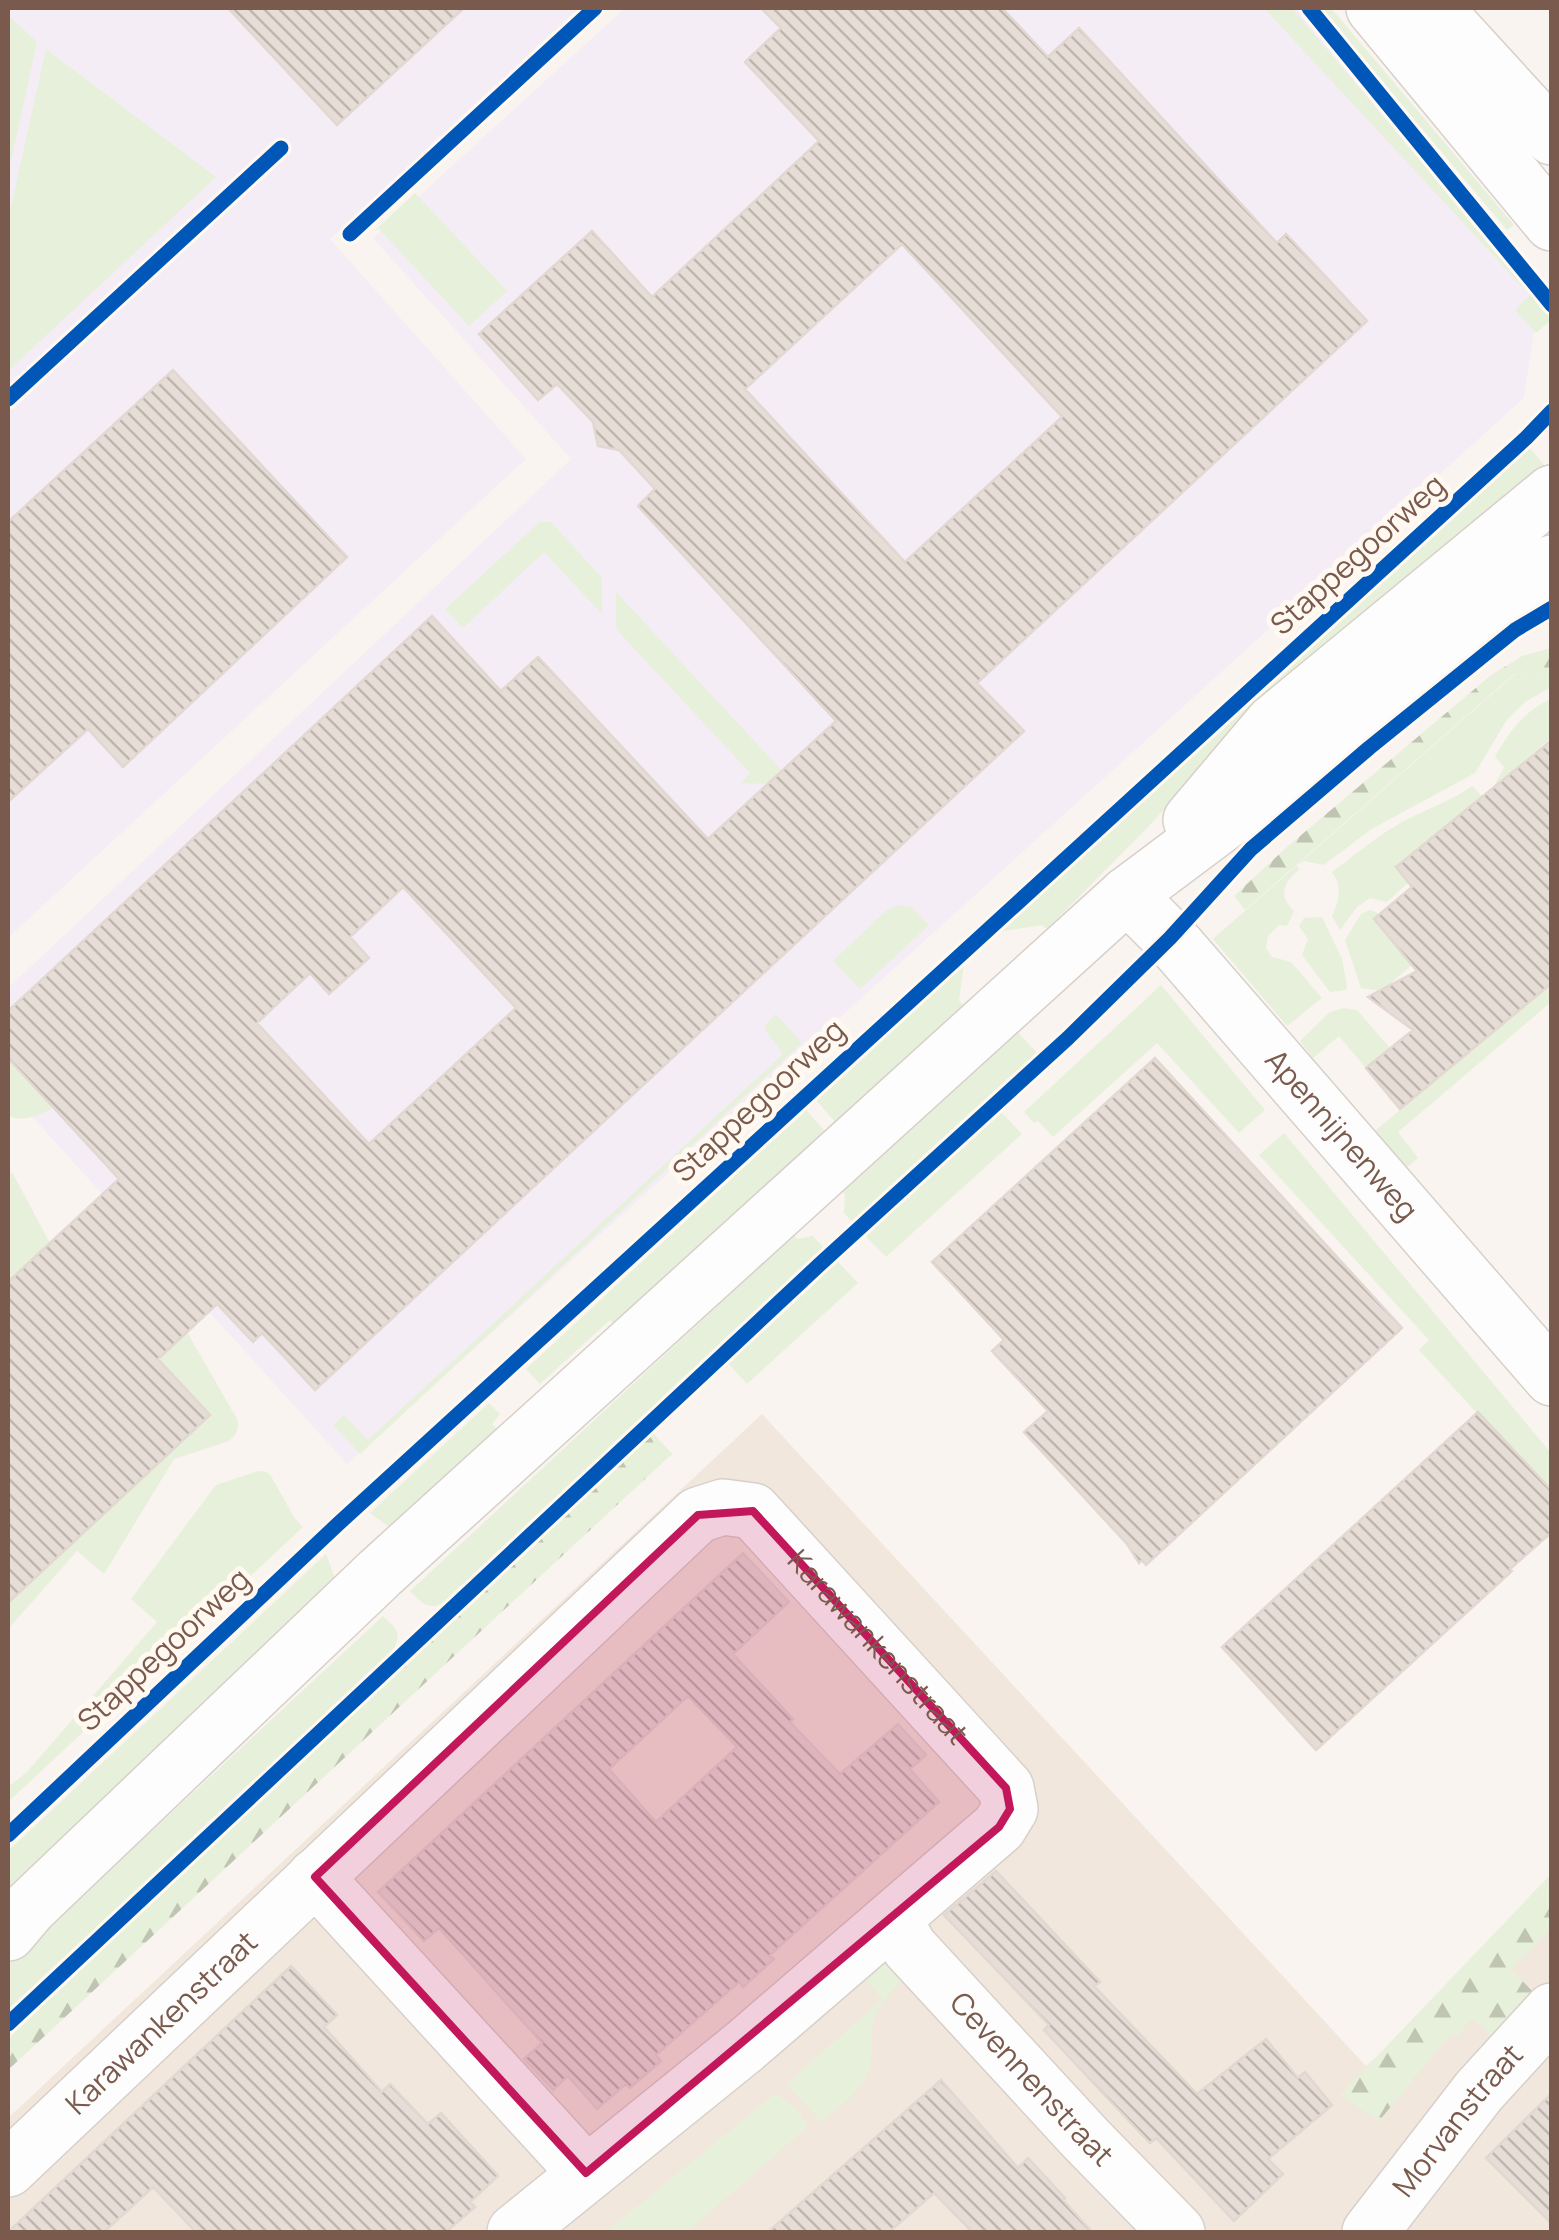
<svg xmlns="http://www.w3.org/2000/svg" width="1559" height="2240" font-family="Manrope,sans-serif">
  <defs>
    <pattern id="forest-firs" width="22" height="20" patternUnits="userSpaceOnUse" patternTransform="scale(2.5)"><rect width="22" height="20" fill="#e7f0da"/><path d="M5 1l3.5 6h-7zM16 11l3.5 6h-7z" fill="#c0c5b3"/></pattern>
    <pattern id="building-back-hatch" width="6" height="6" patternUnits="userSpaceOnUse" patternTransform="scale(2.5)"><rect width="6" height="6" fill="#e6ddd6"/><path d="M-1 5l2 2M0 0l6 6M5-1l2 2" fill="none" stroke="#bfb6b0"/></pattern>
  </defs>
  <rect width="100%" height="100%" fill="#f9f4ef"/>
  <!-- residential -->
  <path fill="#f2e7dd" d="M 762,1414 L 1366,2066 L 1551,1903 L 1551,2232 L 8,2232 L 8,2118 Z"/>
  <!-- education -->
  <path fill="#f5edf5" d="M 8,8 L 579,8 L 330,239 L 526,459 L 8,938 Z
    M 625,8 L 1302,8 L 1540,289 L 1524,398 L 347,1464 L 8,1090 L 8,988 L 571,459 L 373,238 Z"/>
  <!-- grass -->
  <path fill="#e7f0da" d="M 1264,8 L 1292,8 L 1533,294 L 1551,320 L 1536,333 L 1515,310 L 1530,295 Z
    M 1321,8 L 1331,8 L 1514,225 L 1507,230 Z
    M 8,15 L 37,42 L 8,175 Z
    M 46,49 L 216,177 L 8,371 L 8,220 Z
    M 415,193 L 507,291 L 469,326 L 379,229 L 374,231 Z
    M 1527,445 L 1547,468 L 1233,733 L 1150,825 L 1047,929 L 1042,925 L 997,932 Z
    M 540,522 L 551,522 L 602,578 L 602,614 L 544,552 L 463,628 L 445,609 Z
    M 616,592 L 785,774 L 776,784 L 741,783 L 750,773 L 616,629 Z
    M 1515,674 L 1551,676 L 1551,687 L 1525,702 L 1506,721 L 1475,773 L 1370,830 L 1324,865 L 1305,861 L 1297,865 L 1299,870 C 1283,883 1278,895 1294,911 L 1287,926 L 1279,925 L 1268,936 L 1266,948 L 1272,957 L 1291,962 L 1322,998 L 1287,1026 L 1213,939 Z
    M 1551,699 L 1551,738 L 1493,788 L 1504,767 L 1495,757 C 1507,734 1526,709 1551,699 Z
    M 1472,786 L 1483,797 L 1409,882 L 1387,902 L 1370,898 L 1357,907 L 1340,930 L 1332,916 C 1339,899 1343,888 1332,872 C 1359,852 1384,830 1414,816 C 1435,806 1452,800 1472,786 Z
    M 898,905 L 911,907 L 929,925 L 860,989 L 833,961 L 887,910 Z
    M 1370,910 L 1380,914 L 1374,919 L 1412,965 L 1391,983 L 1390,988 L 1380,991 L 1361,988 L 1345,940 L 1361,914 Z
    M 1322,917 L 1342,959 L 1347,986 L 1346,990 L 1330,992 L 1302,955 L 1308,939 L 1299,926 L 1304,918 Z
    M 964,962 L 959,1001 L 963,1005 L 836,1123 L 816,1100 Z
    M 1551,983 L 1551,1002 L 1398,1132 L 1418,1158 L 1406,1168 L 1375,1131 Z
    M 1161,985 L 1265,1110 L 1239,1133 L 1157,1043 L 1053,1137 L 1038,1121 L 1034,1123 L 1024,1112 Z
    M 1343,1008 L 1357,1010 L 1390,1048 L 1366,1068 L 1339,1036 L 1313,1058 L 1300,1041 L 1330,1012 Z
    M 776,1014 L 802,1043 L 360,1454 L 333,1425 L 344,1415 L 368,1440 L 783,1054 L 765,1030 L 767,1023 Z
    M 1015,1029 L 1037,1053 L 853,1223 L 844,1213 L 845,1194 L 842,1191 Z
    M 8,1058 L 54,1108 C 39,1114 23,1124 8,1115 Z
    M 806,1110 L 826,1132 L 617,1327 L 610,1320 L 540,1384 L 526,1369 Z
    M 1000,1111 L 1022,1134 L 886,1257 L 865,1236 Z
    M 1284,1133 L 1551,1453 L 1551,1494 L 1419,1350 L 1429,1340 L 1259,1155 Z
    M 9,1173 L 13,1174 L 50,1243 L 8,1282 Z
    M 794,1235 L 797,1239 L 813,1236 L 825,1249 L 443,1603 C 428,1611 420,1601 410,1591 Z
    M 837,1261 L 858,1283 L 747,1384 L 728,1363 Z
    M 187,1332 L 237,1419 C 240,1429 236,1435 229,1441 L 174,1459 L 104,1574 L 77,1551 L 8,1629 L 8,1603 L 209,1415 L 158,1359 Z
    M 489,1403 L 500,1414 L 492,1424 L 501,1434 L 393,1530 L 370,1513 Z
    M 258,1471 L 267,1472 L 271,1476 L 295,1519 L 303,1527 L 8,1802 L 8,1787 L 27,1772 L 157,1622 L 131,1599 L 216,1485 Z
    M 326,1554 L 336,1581 L 32,1871 L 8,1891 L 8,1851 Z
    M 383,1616 C 395,1628 402,1631 394,1649 L 8,2012 L 8,1965 Z
    M 885,1960 L 913,1972 C 895,1987 874,2005 872,2030 C 871,2046 874,2061 866,2077 C 856,2096 837,2108 821,2122 L 787,2084 L 882,1999 L 859,1972 Z
    M 776,2093 L 800,2113 L 807,2127 L 687,2232 L 606,2232 Z"/>
  <!-- forest -->
  <path fill="url(#forest-firs)" d="M 1551,648 L 1551,676 L 1514,674 L 1245,910 L 1234,896 L 1287,847 L 1490,676 L 1522,656 Z
    M 653,1433 L 672,1454 L 8,2070 L 8,2040 L 37,2006 Z
    M 1551,1874 L 1551,1929 L 1511,1969 L 1533,1992 L 1495,2038 L 1472,2019 L 1456,2037 L 1451,2034 L 1379,2121 L 1340,2095 Z"/>
  <!-- building -->
  <path fill="url(#building-back-hatch)" stroke="#e2d7d1" stroke-width="2.5" fill-rule="evenodd" d="M 228,8 L 464,8 L 337,125 Z
    M 761,8 L 1002,8 L 1048,57 L 1079,28 L 1277,243 L 1286,234 L 1367,321 L 977,683 L 1024,731 L 315,1390 L 262,1333 L 253,1342 L 217,1304 L 158,1359 L 210,1415 L 8,1603 L 8,1282 L 119,1179 L 8,1058 L 8,1011 L 432,616 L 501,691 L 538,657 L 708,839 L 836,721 L 638,506 L 655,489 L 619,450 L 598,446 L 593,422 L 557,384 L 538,400 L 479,334 L 592,231 L 652,297 L 819,141 L 745,62 L 781,28 ZM 902,244 L 1062,417 L 905,562 L 745,389 ZM 403,887 L 516,1008 L 369,1144 L 257,1023 L 310,973 L 329,994 L 369,958 L 350,937 Z
    M 173,370 L 347,557 L 123,767 L 88,729 L 8,802 L 8,522 Z
    M 1552,740 L 1552,983 L 1400,1109 L 1366,1068 L 1413,1030 L 1368,997 L 1417,971 L 1374,919 L 1412,887 L 1396,867 Z
    M 1155,1058 L 1402,1328 L 1146,1565 L 1142,1560 L 1139,1563 L 1127,1544 L 1024,1432 L 1048,1411 L 992,1351 L 1004,1340 L 932,1262 Z
    M 1478,1412 L 1552,1491 L 1552,1532 L 1510,1569 L 1512,1571 L 1316,1750 L 1222,1647 Z
    M 743,1553 L 789,1602 L 733,1654 L 793,1719 L 790,1722 L 840,1774 L 898,1724 L 926,1755 L 910,1769 L 939,1802 L 770,1955 L 774,1959 L 743,1987 L 739,1982 L 656,2055 L 661,2061 L 630,2088 L 626,2084 L 597,2109 L 568,2076 L 553,2090 L 524,2059 L 542,2043 L 439,1928 L 424,1941 L 378,1892 ZM 688,1696 L 737,1747 L 656,1822 L 609,1769 Z
    M 996,1871 L 1100,1982 L 1094,1986 L 1197,2094 L 1266,2039 L 1298,2078 L 1305,2072 L 1332,2105 L 1268,2159 L 1283,2174 L 1234,2221 L 1156,2138 L 1150,2143 L 1098,2088 L 1044,2030 L 1049,2025 L 944,1915 Z
    M 291,1966 L 337,2015 L 324,2027 L 382,2092 L 390,2084 L 428,2124 L 441,2113 L 498,2176 L 470,2202 L 475,2207 L 446,2232 L 196,2232 L 153,2187 L 104,2232 L 8,2232 Z
    M 941,2080 L 1018,2168 L 1028,2158 L 1065,2198 L 1063,2200 L 1092,2232 L 972,2232 L 934,2193 L 889,2232 L 768,2232 Z
    M 1552,2093 L 1552,2224 L 1486,2158 Z"/>
  <g fill="none" stroke-linecap="round" stroke-linejoin="round">
    <!-- minor casing -->
    <g stroke="#d7d0ca" stroke-width="58">
      <g id="minor">
        <path d="M 1374,8 L 1552,223"/>
        <path d="M 1434,8 L 1552,137"/>
        <path d="M 1191,820 L 1273,723 L 1552,493"/>
        <path id="s1" d="M 1127,895 L 1170,938 L 1552,1378"/>
        <path d="M 315,1877 L 586,2173"/>
        <path id="s2" d="M 894,1919 L 909,1947 L 1086,2139 L 1177,2232"/>
        <path d="M 8,1933 L 30,1907 L 380,1573 L 1127,895 L 1287,775 L 1393,686 L 1522,583 L 1552,563"/>
        <path id="s3" d="M 8,2169 L 698,1515 L 723,1507 L 753,1511 L 1006,1788 L 1010,1809 L 999,1827 L 745,2046 L 515,2232"/>
        <path id="s4" d="M 1370,2232 L 1479,2091 L 1552,2011"/>
      </g>
    </g>
    <!-- minor -->
    <use href="#minor" stroke="#fefdfd" stroke-width="55"/>
    <!-- cycleway casing -->
    <g stroke="#fff9f2" stroke-width="21">
      <path id="cycleway" d="M 1309,8 L 1552,305
        M 350,234 L 595,8
        M 8,399 L 281,148
        M 8,1835 L 337,1525 L 1526,438 L 1552,411
        M 8,2024 L 819,1265 L 1068,1038 L 1170,938 L 1251,849 L 1369,748 L 1515,630 L 1552,608"/>
    </g>
    <!-- cycleway -->
    <use href="#cycleway" stroke="#0057b8" stroke-width="15"/>
  </g>
  <!-- marked area -->
  <path fill="#c2185b" fill-opacity="0.2" stroke="#c2185b" stroke-width="8" stroke-linejoin="round" d="M 753,1511 L 1006,1788 L 1010,1809 L 999,1827 L 586,2173 L 315,1877 L 698,1515 Z"/>
  <g text-anchor="middle" stroke-width="10" stroke-linejoin="round" paint-order="stroke">
    <!-- street labels -->
    <g font-size="30" fill="#7a5a4c" stroke="#fff9f2">
      <text transform="translate(1358 555) rotate(-42)" y="10">Stappegoorweg</text>
      <text transform="translate(759 1101) rotate(-43)" y="10">Stappegoorweg</text>
      <text dy="10" stroke="none"><textPath href="#s1" startOffset="322">Apennijnenweg</textPath></text>
      <text dy="10" stroke="none"><textPath href="#s3" startOffset="1192">Karawankenstraat</textPath></text>
      <text transform="translate(164 1650) rotate(-43)" y="10">Stappegoorweg</text>
      <text dy="10" stroke="none"><textPath href="#s3" startOffset="212">Karawankenstraat</textPath></text>
      <text dy="10" stroke="none"><textPath href="#s2" startOffset="212">Cevennenstraat</textPath></text>
      <text dy="10" stroke="none"><textPath href="#s4" startOffset="142">Morvanstraat</textPath></text>
    </g>
  </g>
  <!-- border -->
  <rect width="1559" height="2240" fill="none" stroke="#7a5a4c" stroke-width="20"/>
</svg>
